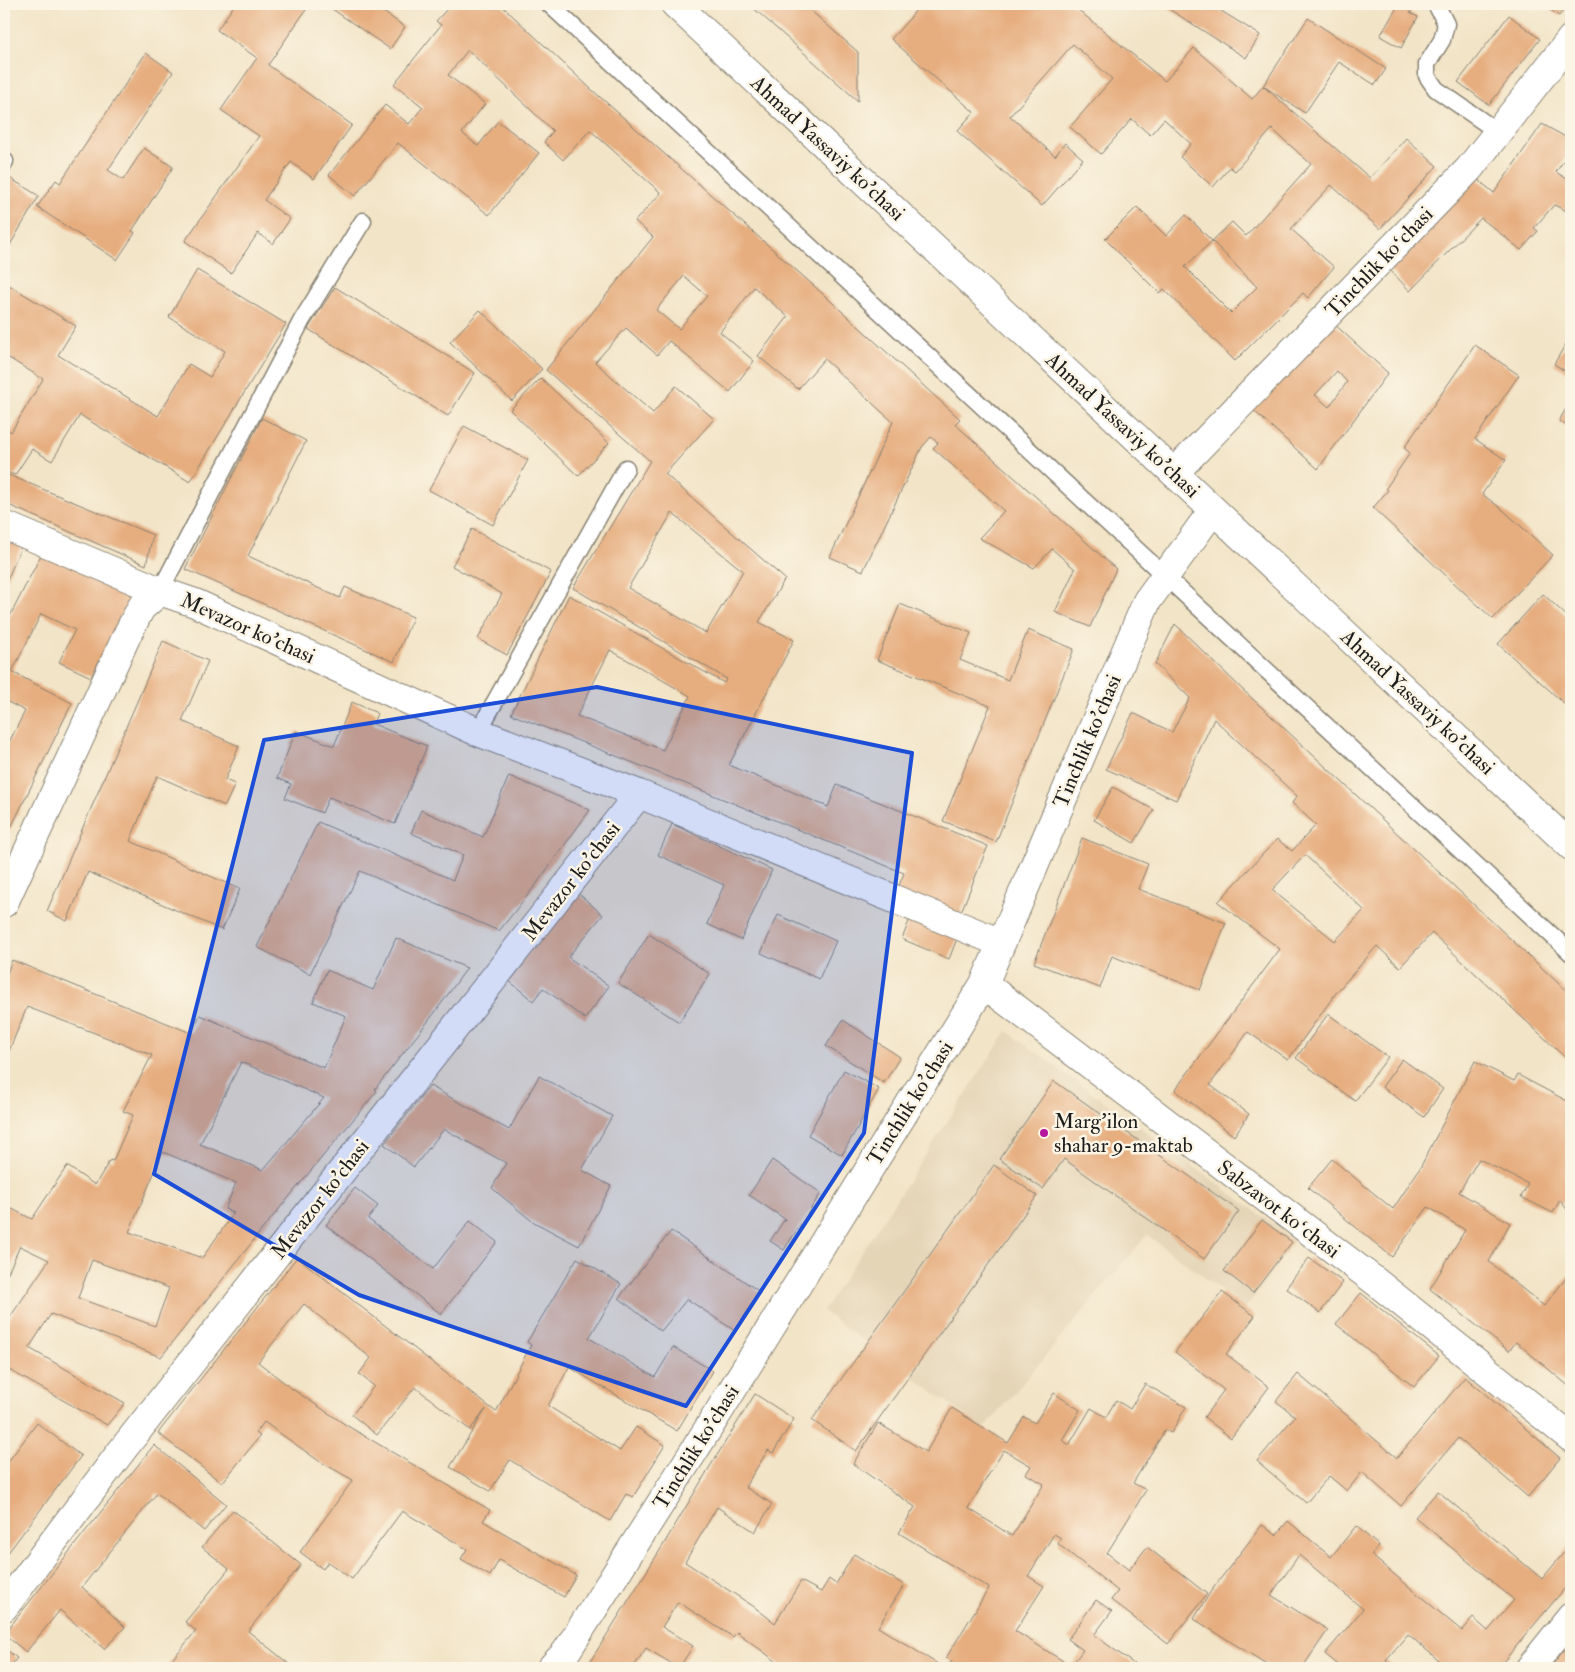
<svg xmlns="http://www.w3.org/2000/svg" width="1575" height="1672" font-family="'IM FELL Double Pica',serif">
  <rect width="100%" height="100%" fill="#fcf5e5"/>
  <filter id="ink" filterUnits="userSpaceOnUse"><feTurbulence type="fractalNoise" baseFrequency=".02" numOctaves="2"/><feDisplacementMap in="SourceGraphic" scale="10" xChannelSelector="R" yChannelSelector="G"/><feConvolveMatrix kernelMatrix="1 2 1 2 8 2 1 2 1" color-interpolation-filters="sRGB"/></filter>
  <filter id="wash" filterUnits="userSpaceOnUse"><feTurbulence type="fractalNoise" baseFrequency=".0096" numOctaves="4" result="noise"/><feDisplacementMap in="SourceGraphic" scale="20" xChannelSelector="R" yChannelSelector="G"/><feGaussianBlur stdDeviation="1.12" result="paint"/><feColorMatrix in="noise" values="0 0 0 0 0 0 0 0 0 0 0 0 0 0 0 0 0 1.4 0 .05"/><feComposite in="paint" operator="in"/></filter>
  <g filter="url(#wash)">
    <rect width="100%" height="100%" fill="#f2e4c7"/>
    <!-- built -->
    <path fill="#e5d5b7" d="M 1007,1031 L 1295,1240 L 1246,1308 L 1147,1235 L 984,1429 L 823,1311 Z"/>
    <g id="blocks">
      <!-- building -->
      <path fill="#e6ad7f" fill-rule="evenodd" d="M 235,4 L 310,4 L 268,65 L 352,125 L 314,179 L 291,162 L 264,200 L 290,219 L 273,244 L 258,233 L 231,273 L 185,241 L 259,136 L 221,110 L 257,58 L 217,30 Z
        M 325,4 L 372,4 L 405,27 L 390,49 Z
        M 448,4 L 500,4 L 591,89 L 813,285 L 960,419 L 955,424 L 1116,569 L 1090,627 L 1055,612 L 1075,569 L 1052,549 L 1034,568 L 979,538 L 1004,511 L 933,448 L 938,443 L 931,437 L 922,447 L 863,571 L 830,557 L 893,422 L 824,359 L 798,389 L 758,356 L 788,317 L 754,287 L 720,332 L 754,361 L 730,392 L 669,341 L 657,355 L 626,328 L 595,362 L 653,413 L 676,386 L 714,419 L 665,474 L 785,579 L 759,622 L 794,640 L 729,765 L 828,807 L 837,785 L 988,846 L 958,919 L 896,893 L 904,873 L 674,779 L 511,714 L 569,595 L 724,683 L 727,679 L 573,588 L 650,461 L 546,370 L 653,237 L 635,221 L 661,193 L 590,130 L 563,160 L 544,142 L 553,131 L 468,50 L 448,75 L 485,104 L 462,133 L 478,146 L 498,121 L 539,153 L 489,215 L 398,143 L 355,196 L 329,175 L 385,105 L 409,124 L 423,107 L 394,84 L 441,25 L 436,21 L 450,6 ZM 684,276 L 707,296 L 679,329 L 656,310 ZM 672,513 L 743,571 L 706,633 L 628,588 ZM 610,650 L 690,696 L 663,750 L 577,716 Z
        M 749,4 L 816,4 L 810,10 L 858,52 L 858,101 Z
        M 920,4 L 1071,4 L 1165,81 L 1194,48 L 1252,99 L 1263,86 L 1370,178 L 1406,138 L 1437,166 L 1380,229 L 1331,185 L 1291,229 L 1334,267 L 1308,298 L 1303,293 L 1235,361 L 1164,289 L 1159,293 L 1105,239 L 1137,207 L 1166,236 L 1186,215 L 1212,241 L 1185,267 L 1231,313 L 1257,287 L 1212,241 L 1232,222 L 1246,236 L 1311,164 L 1272,129 L 1235,171 L 1230,167 L 1213,187 L 1180,157 L 1191,144 L 1164,119 L 1150,135 L 1132,119 L 1101,154 L 1070,127 L 1112,79 L 1073,44 L 1010,116 L 1055,156 L 1065,143 L 1083,159 L 1042,206 L 957,131 L 974,112 L 891,39 L 910,18 Z
        M 1161,4 L 1210,4 L 1260,35 L 1246,58 Z
        M 1399,4 L 1415,4 L 1410,13 L 1418,17 L 1401,48 L 1380,36 Z
        M 1542,4 L 1569,4 L 1559,16 Z
        M 1509,15 L 1540,39 L 1489,105 L 1458,82 Z
        M 1308,18 L 1386,69 L 1375,85 L 1339,62 L 1305,113 L 1263,86 Z
        M 146,53 L 173,72 L 108,170 L 123,180 L 144,148 L 173,167 L 132,231 L 135,233 L 117,260 L 37,207 L 56,180 L 60,183 Z
        M 1542,124 L 1571,140 L 1571,150 L 1556,172 L 1567,179 L 1571,171 L 1571,213 L 1554,205 L 1534,228 L 1538,231 L 1521,250 L 1481,218 L 1410,291 L 1387,267 L 1475,177 L 1494,193 Z
        M 8,177 L 39,196 L 4,255 L 4,184 Z
        M 197,270 L 286,324 L 190,482 L 80,415 L 52,461 L 32,449 L 15,475 L 4,471 L 4,427 L 11,432 L 43,379 L 4,355 L 4,324 L 8,317 L 4,315 L 4,282 L 76,326 L 58,355 L 158,416 L 189,364 L 210,377 L 225,351 L 169,317 Z
        M 335,287 L 475,373 L 448,416 L 308,329 Z
        M 480,310 L 542,369 L 512,401 L 450,342 Z
        M 1332,322 L 1388,373 L 1318,469 L 1251,408 ZM 1337,371 L 1347,382 L 1329,407 L 1315,395 Z
        M 1571,335 L 1571,375 L 1554,364 Z
        M 1475,345 L 1519,375 L 1475,439 L 1506,460 L 1482,494 L 1503,510 L 1553,555 L 1493,619 L 1373,508 L 1388,490 L 1386,488 L 1410,453 L 1404,448 Z
        M 541,378 L 609,443 L 578,476 L 510,410 Z
        M 1571,400 L 1571,429 L 1559,421 Z
        M 262,418 L 306,441 L 248,556 L 340,598 L 345,587 L 413,617 L 394,662 L 185,569 Z
        M 464,426 L 528,460 L 493,525 L 429,490 Z
        M 4,473 L 153,535 L 146,565 L 4,503 Z
        M 472,529 L 551,572 L 507,655 L 478,639 L 502,594 L 452,566 Z
        M 4,531 L 24,539 L 4,588 Z
        M 43,551 L 132,595 L 91,677 L 59,662 L 75,630 L 41,614 L 12,672 L 72,703 L 4,842 L 4,752 L 25,711 L 4,700 L 4,628 Z
        M 1543,594 L 1571,620 L 1571,703 L 1568,707 L 1498,644 Z
        M 900,604 L 971,633 L 960,660 L 1008,680 L 1028,630 L 1074,649 L 996,842 L 943,821 L 990,706 L 877,660 Z
        M 1175,624 L 1242,689 L 1571,995 L 1571,1063 L 1432,933 L 1400,967 L 1377,946 L 1336,993 L 1288,1060 L 1248,1032 L 1210,1085 L 1249,1114 L 1234,1136 L 1175,1090 L 1280,949 L 1218,902 L 1277,839 L 1292,851 L 1316,825 L 1292,803 L 1297,796 L 1214,719 L 1176,800 L 1106,769 L 1133,713 L 1172,732 L 1190,698 L 1155,664 ZM 1305,855 L 1364,910 L 1335,941 L 1272,890 Z
        M 163,641 L 208,661 L 182,721 L 239,746 L 225,780 L 235,784 L 225,806 L 157,776 L 130,841 L 240,889 L 222,930 L 88,872 L 67,921 L 47,911 Z
        M 352,702 L 377,713 L 373,724 L 427,746 L 395,824 L 329,797 L 322,813 L 285,798 L 291,784 L 277,778 L 296,731 L 334,746 Z
        M 509,776 L 590,810 L 535,886 L 499,931 L 360,871 L 310,974 L 257,947 L 318,822 L 453,880 L 463,855 L 411,833 L 421,810 L 483,837 Z
        M 1113,787 L 1154,810 L 1134,843 L 1094,820 Z
        M 672,824 L 772,870 L 741,940 L 707,924 L 724,885 L 658,855 Z
        M 1082,838 L 1148,864 L 1138,889 L 1226,923 L 1200,990 L 1112,956 L 1100,988 L 1034,963 Z
        M 578,893 L 603,915 L 568,957 L 609,986 L 585,1019 L 543,988 L 533,1001 L 507,979 Z
        M 913,911 L 960,931 L 949,959 L 902,939 Z
        M 778,915 L 836,941 L 819,979 L 761,953 Z
        M 649,934 L 710,974 L 679,1022 L 618,983 Z
        M 396,938 L 467,968 L 433,1015 L 375,1089 L 377,1091 L 265,1226 L 161,1357 L 51,1314 L 29,1348 L 125,1403 L 107,1425 L 4,1367 L 4,1326 L 49,1260 L 20,1246 L 7,1275 L 4,1273 L 4,1205 L 32,1219 L 67,1166 L 95,1185 L 110,1160 L 113,1161 L 133,1115 L 123,1111 L 152,1055 L 27,1007 L 9,1051 L 4,1049 L 4,981 L 12,960 L 191,1033 L 200,1015 L 324,1068 L 346,1016 L 313,1002 L 327,970 L 373,990 ZM 241,1062 L 324,1098 L 263,1170 L 200,1144 ZM 163,1152 L 236,1183 L 225,1209 L 234,1213 L 202,1258 L 129,1232 ZM 92,1260 L 169,1288 L 155,1326 L 78,1298 Z
        M 1328,1014 L 1388,1057 L 1355,1101 L 1296,1058 Z
        M 843,1020 L 900,1057 L 884,1083 L 826,1046 Z
        M 1402,1059 L 1443,1089 L 1424,1117 L 1382,1087 Z
        M 1475,1061 L 1514,1081 L 1518,1075 L 1571,1103 L 1571,1215 L 1560,1200 L 1553,1213 L 1521,1197 L 1528,1184 L 1479,1159 L 1459,1192 L 1510,1223 L 1489,1262 L 1544,1306 L 1571,1272 L 1571,1388 L 1516,1342 L 1509,1351 L 1430,1289 L 1465,1230 L 1428,1207 L 1392,1257 L 1308,1188 L 1332,1159 L 1393,1209 L 1420,1168 Z
        M 844,1070 L 879,1089 L 842,1155 L 808,1135 Z
        M 539,1076 L 612,1116 L 582,1170 L 611,1186 L 579,1246 L 532,1221 L 492,1188 L 506,1163 L 444,1129 L 414,1167 L 384,1144 L 430,1086 L 509,1130 Z
        M 1054,1081 L 1239,1211 L 1204,1259 L 1064,1159 L 1043,1189 L 999,1159 Z
        M 772,1160 L 821,1193 L 784,1250 L 770,1241 L 785,1219 L 749,1195 Z
        M 994,1165 L 1037,1196 L 856,1451 L 812,1420 Z
        M 355,1188 L 378,1206 L 368,1219 L 433,1269 L 470,1221 L 497,1242 L 441,1314 L 326,1225 Z
        M 1262,1220 L 1292,1242 L 1253,1293 L 1224,1271 Z
        M 671,1231 L 760,1292 L 735,1331 L 687,1299 L 661,1331 L 619,1298 Z
        M 297,1257 L 496,1412 L 531,1345 L 527,1342 L 577,1258 L 621,1284 L 589,1338 L 655,1377 L 673,1347 L 713,1371 L 677,1431 L 569,1367 L 548,1406 L 620,1451 L 636,1427 L 665,1445 L 633,1497 L 626,1494 L 610,1521 L 510,1460 L 490,1491 L 450,1467 L 486,1409 L 470,1430 L 415,1387 L 377,1435 L 352,1415 L 374,1386 L 359,1374 L 371,1358 L 304,1304 L 258,1362 L 291,1388 L 346,1425 L 490,1510 L 483,1521 L 576,1575 L 564,1597 L 499,1560 L 490,1576 L 461,1559 L 467,1549 L 402,1511 L 352,1579 L 328,1562 L 323,1569 L 300,1552 L 353,1480 L 319,1461 L 264,1422 L 256,1433 L 260,1436 L 222,1483 L 158,1433 Z
        M 1309,1258 L 1343,1282 L 1320,1313 L 1286,1288 Z
        M 1222,1292 L 1255,1316 L 1226,1354 L 1269,1387 L 1231,1438 L 1204,1417 L 1224,1390 L 1175,1352 Z
        M 1361,1293 L 1439,1356 L 1414,1387 L 1336,1324 Z
        M 1298,1374 L 1397,1458 L 1465,1377 L 1560,1458 L 1528,1497 L 1458,1438 L 1401,1506 L 1362,1472 L 1347,1491 L 1329,1476 L 1306,1503 L 1257,1461 L 1295,1416 L 1276,1401 Z
        M 1145,1384 L 1186,1407 L 1171,1433 L 1165,1430 L 1133,1483 L 1146,1490 L 1107,1553 L 1129,1570 L 1147,1547 L 1207,1594 L 1168,1644 L 1111,1600 L 1118,1591 L 1058,1544 L 1061,1538 L 1054,1534 L 1028,1576 L 1044,1586 L 1015,1631 L 1071,1666 L 1083,1650 L 1068,1639 L 1096,1600 L 1112,1611 L 1094,1635 L 1134,1664 L 1132,1668 L 948,1668 L 952,1661 L 946,1658 L 989,1588 L 899,1533 L 915,1507 L 853,1464 L 878,1423 L 926,1452 L 952,1408 L 1008,1443 L 1024,1417 L 1035,1423 L 1054,1393 L 1080,1410 L 1062,1440 L 1069,1445 L 1091,1408 L 1106,1417 L 1116,1400 L 1130,1409 ZM 1004,1450 L 1031,1466 L 1026,1474 L 1044,1484 L 1012,1536 L 968,1508 Z
        M 755,1394 L 794,1419 L 773,1453 L 768,1450 L 745,1487 L 772,1504 L 755,1532 L 717,1507 L 685,1562 L 753,1606 L 775,1623 L 801,1581 L 821,1592 L 829,1579 L 836,1584 L 854,1554 L 904,1585 L 878,1627 L 944,1668 L 785,1668 L 737,1632 L 733,1637 L 678,1602 L 662,1627 L 693,1646 L 679,1668 L 646,1648 L 633,1668 L 586,1668 L 662,1547 L 711,1465 Z
        M 37,1423 L 81,1456 L 4,1558 L 4,1467 Z
        M 154,1445 L 226,1504 L 204,1531 L 157,1493 L 82,1587 L 125,1627 L 104,1649 L 60,1610 L 26,1652 L 4,1634 Z
        M 1438,1491 L 1542,1579 L 1571,1544 L 1571,1581 L 1498,1668 L 1431,1668 L 1438,1660 L 1408,1634 L 1386,1660 L 1396,1668 L 1342,1668 L 1325,1654 L 1363,1609 L 1299,1555 L 1271,1595 L 1328,1630 L 1302,1668 L 1273,1668 L 1194,1619 L 1211,1591 L 1262,1525 L 1276,1535 L 1288,1521 L 1331,1557 L 1356,1526 L 1379,1546 L 1371,1555 L 1462,1631 L 1473,1618 L 1488,1631 L 1514,1600 L 1415,1517 Z
        M 233,1510 L 301,1565 L 248,1631 L 294,1668 L 165,1668 L 196,1631 L 185,1622 L 229,1569 L 202,1547 Z
        M 4,1648 L 17,1658 L 9,1668 L 4,1668 Z
        M 1564,1650 L 1571,1655 L 1571,1668 L 1550,1668 Z"/>
    </g>
  </g>
  <g filter="url(#ink)">
    <use href="#blocks" fill-opacity="0" stroke="#878072" stroke-width="1"/>
    <g fill="none" stroke-linecap="round" stroke-linejoin="round">
      <!-- service casing -->
      <g stroke="#878072" stroke-width="19">
        <path id="service" d="M 549,4 L 1571,953
          M 1436,4 L 1446,24 L 1442,40 L 1427,64 L 1427,76 L 1436,89 L 1498,132
          M 4,164 L 5,161
          M 160,591 L 302,320 L 363,221
          M 478,732 L 626,468"/>
      </g>
      <!-- minor casing -->
      <g stroke="#878072" stroke-width="30">
        <path id="minor" d="M 1174,473 L 1469,169 L 1571,39
          M 4,525 L 160,591
          M 4,903 L 128,633 L 141,608 L 160,591 L 195,603 L 478,732 L 639,794 L 1001,943
          M 984,984 L 1375,1281 L 1571,1438
          M 4,1607 L 123,1449 L 639,794
          M 551,1668 L 566,1652 L 713,1421 L 984,984 L 1147,601 L 1213,510
          M 1530,1668 L 1571,1617"/>
      </g>
      <!-- secondary casing -->
      <g stroke="#878072" stroke-width="30">
        <path id="secondary" d="M 675,4 L 1571,846"/>
      </g>
      <!-- service -->
      <use href="#service" stroke="#fff" stroke-width="16"/>
      <!-- minor -->
      <use href="#minor" stroke="#fff" stroke-width="28"/>
      <!-- secondary -->
      <use href="#secondary" stroke="#fff" stroke-width="28"/>
    </g>
  </g>
  <!-- marked area -->
  <path fill="#1d4ed8" fill-opacity="0.2" stroke="#1d4ed8" stroke-width="4" stroke-linejoin="round" d="M 597,687 L 912,753 L 864,1133 L 686,1406 L 359,1295 L 154,1174 L 264,740 Z"/>
  <!-- markers -->
  <circle fill="#b5179e" stroke="#fcf5e5" stroke-width="2" cx="1044" cy="1133" r="5"/>
  <g text-anchor="middle" stroke-width="5" stroke-linejoin="round" paint-order="stroke">
    <!-- street labels -->
    <g font-size="21" fill="#1c1c1c" stroke="#fcf5e5">
      <text transform="translate(828 148) rotate(43)" y="7">Ahmad Yassaviy ko'chasi</text>
      <text transform="translate(1379 262) rotate(-46)" y="7">Tinchlik koʻchasi</text>
      <text transform="translate(1123 425) rotate(43)" y="7">Ahmad Yassaviy ko'chasi</text>
      <text transform="translate(248 628) rotate(24)" y="7">Mevazor ko'chasi</text>
      <text transform="translate(1418 702) rotate(43)" y="7">Ahmad Yassaviy ko'chasi</text>
      <text transform="translate(1087 741) rotate(-67)" y="7">Tinchlik ko'chasi</text>
      <text transform="translate(571 881) rotate(-52)" y="7">Mevazor ko'chasi</text>
      <text transform="translate(910 1103) rotate(-58)" y="7">Tinchlik ko'chasi</text>
      <text transform="translate(320 1199) rotate(-52)" y="7">Mevazor ko'chasi</text>
      <text transform="translate(1279 1209) rotate(37)" y="7">Sabzavot koʻchasi</text>
      <text transform="translate(696 1447) rotate(-58)" y="7">Tinchlik ko'chasi</text>
    </g>
    <!-- poi labels -->
    <g font-size="21" fill="#1c1c1c" stroke="#fcf5e5" text-anchor="start">
      <text x="1054" y="1128">Marg'ilon<tspan x="1054" dy="24">shahar 9-maktab</tspan></text>
    </g>
  </g>
  <!-- margin -->
  <rect width="1575" height="1672" fill="none" stroke="#fcf5e5" stroke-width="20"/>
</svg>
